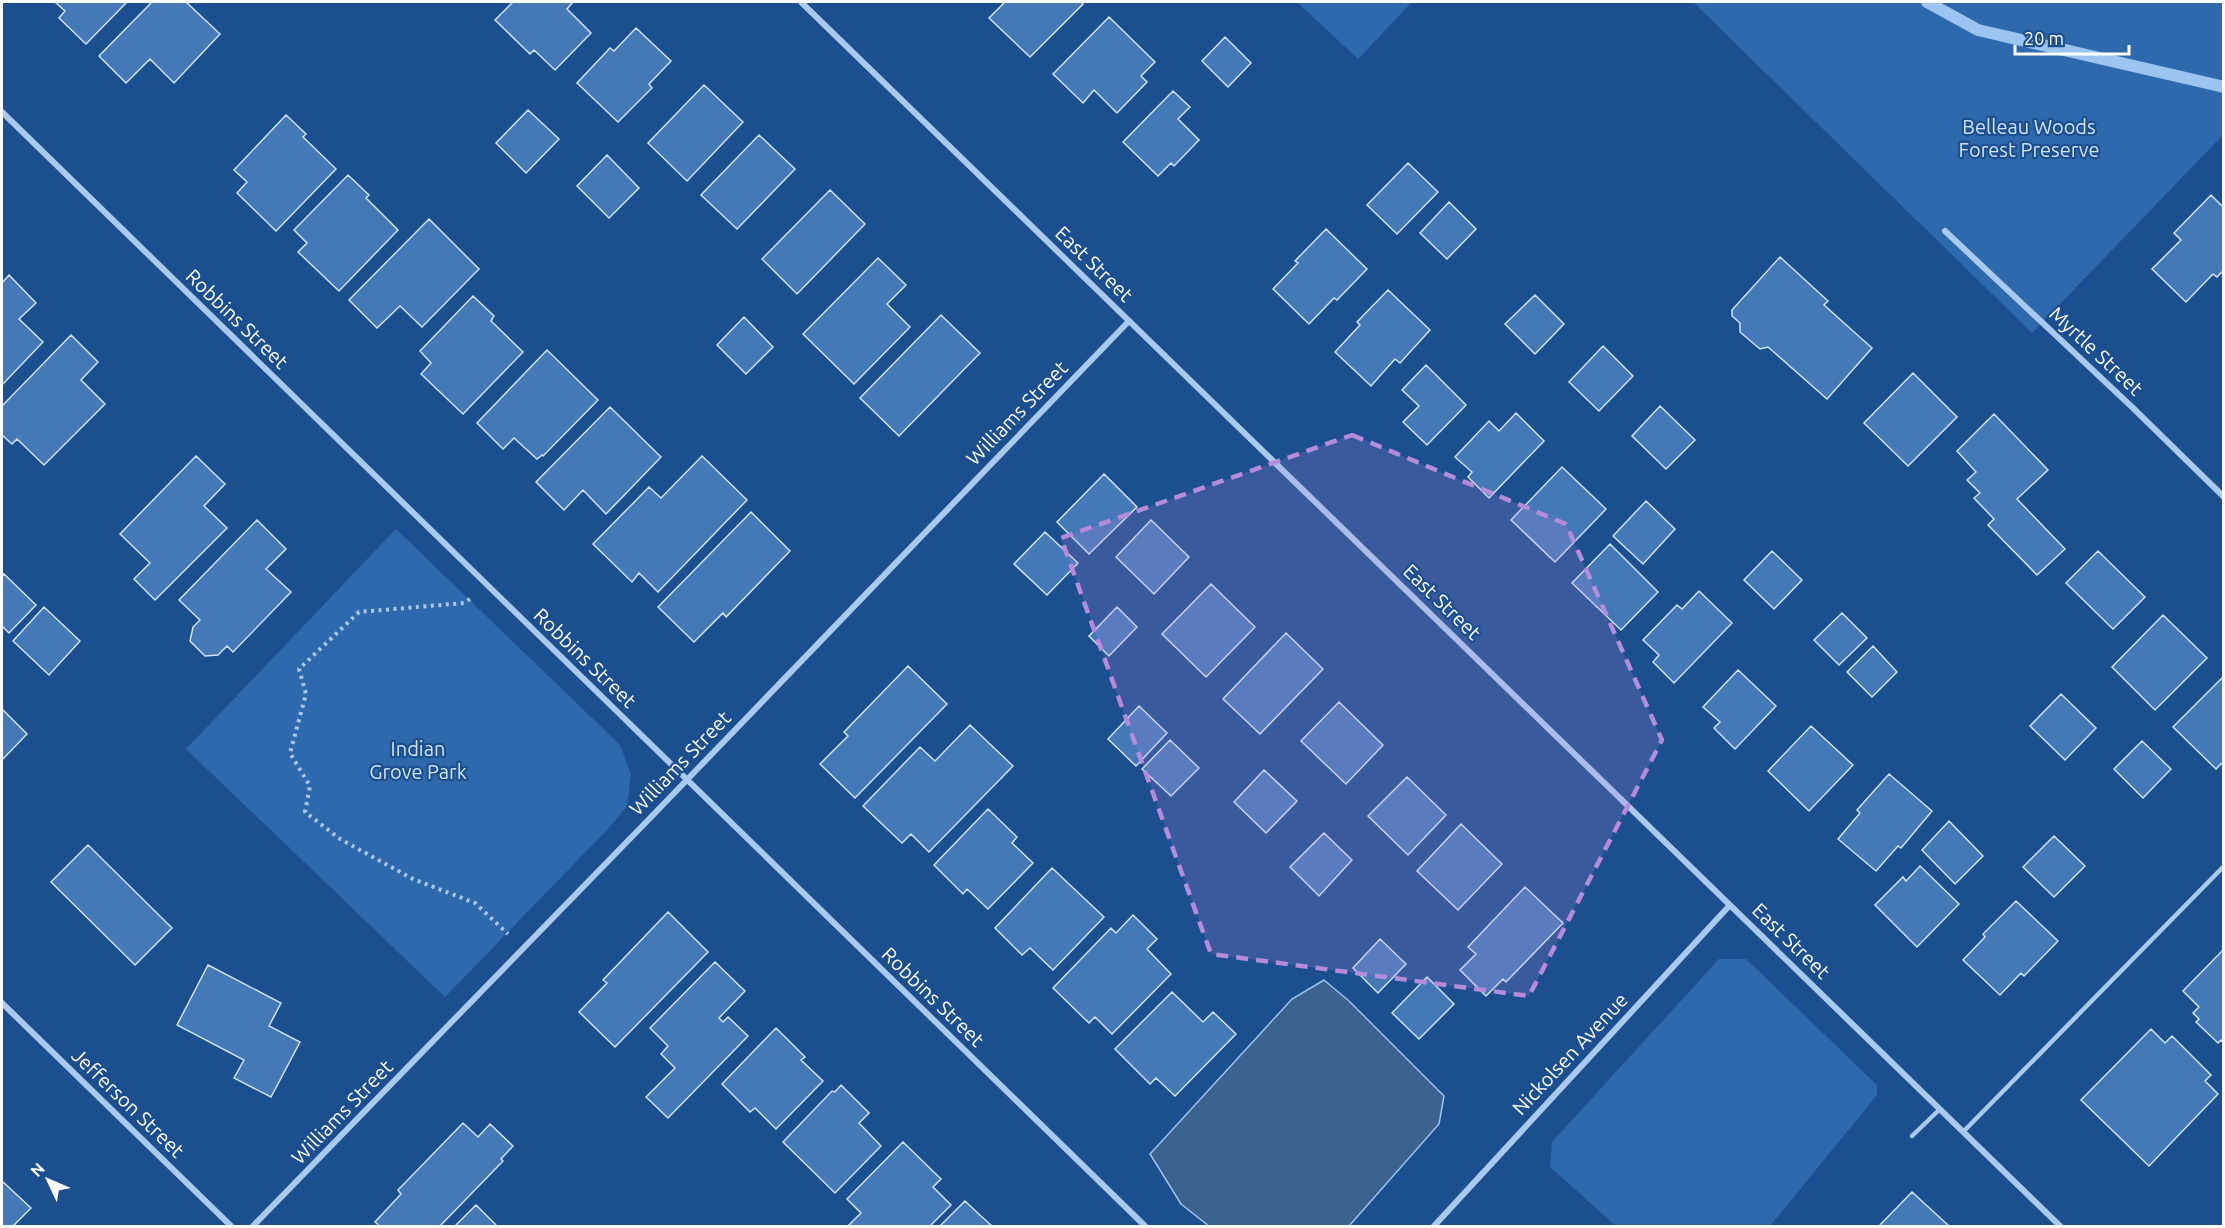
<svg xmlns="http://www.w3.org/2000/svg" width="2225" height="1228" font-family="Ubuntu,sans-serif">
  <rect width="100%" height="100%" fill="#1b4f8f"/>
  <!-- green -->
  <path fill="#2e69ad" d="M 1297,2 L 1412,2 L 1358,59 Z
    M 1693,2 L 2223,2 L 2223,135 L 2032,333 Z
    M 396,529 L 620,745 L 631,774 L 627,806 L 609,828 L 445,997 L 186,749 Z
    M 1719,959 L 1746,959 L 1877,1085 L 1877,1095 L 1770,1226 L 1616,1226 L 1550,1167 L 1552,1142 Z"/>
  <!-- water -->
  <path fill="#3c6290" stroke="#9cc4f0" stroke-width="1.5" d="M 1324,980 L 1349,1001 L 1444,1096 L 1439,1124 L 1349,1226 L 1209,1226 L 1181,1204 L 1150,1154 L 1292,999 Z"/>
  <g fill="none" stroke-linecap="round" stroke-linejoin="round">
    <!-- stream -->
    <path stroke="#9cc4f0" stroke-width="12" d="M 1927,2 L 1978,30 L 2224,87"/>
  </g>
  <!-- building -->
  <path fill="#4478b7" stroke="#cfe3fa" stroke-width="1.5" d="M 55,2 L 127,2 L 86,44 L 59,18 L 65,11 Z
    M 152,2 L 186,2 L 220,34 L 174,83 L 150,59 L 126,83 L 99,56 Z
    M 513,2 L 573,2 L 567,9 L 591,33 L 555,70 L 534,50 L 530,54 L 495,20 Z
    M 1005,2 L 1080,2 L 1083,4 L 1030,57 L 989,18 Z
    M 1109,17 L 1155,62 L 1141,76 L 1147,82 L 1117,113 L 1094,90 L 1083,103 L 1053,74 Z
    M 636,28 L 671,61 L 649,84 L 652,88 L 618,122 L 577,83 L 610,48 L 614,51 Z
    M 1225,37 L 1251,63 L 1228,87 L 1202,61 Z
    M 704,85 L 743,122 L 687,181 L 648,143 Z
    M 1173,91 L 1190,107 L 1178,119 L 1199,140 L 1174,166 L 1171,163 L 1158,176 L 1123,142 Z
    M 528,110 L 559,139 L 526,173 L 496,143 Z
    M 286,115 L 306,134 L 303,137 L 336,169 L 276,231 L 237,193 L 247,182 L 234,170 Z
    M 759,135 L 795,169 L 737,229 L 701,195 Z
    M 607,155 L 639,188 L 609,218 L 577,186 Z
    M 1408,163 L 1438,192 L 1397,234 L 1367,205 Z
    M 348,175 L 369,195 L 366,198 L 398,230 L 339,291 L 298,252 L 307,243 L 294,230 Z
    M 830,190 L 865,224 L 797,294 L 762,259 Z
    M 2211,195 L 2224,208 L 2224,270 L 2217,277 L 2213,274 L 2186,302 L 2152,269 L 2181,240 L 2174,233 Z
    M 1449,202 L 1476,229 L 1447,259 L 1420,233 Z
    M 429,219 L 479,269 L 422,327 L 400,306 L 377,328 L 349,300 Z
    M 1326,229 L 1367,269 L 1337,300 L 1334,298 L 1309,324 L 1273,289 L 1298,263 L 1295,261 Z
    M 1780,257 L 1828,301 L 1824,305 L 1872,348 L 1827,399 L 1768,347 L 1760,349 L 1740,332 L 1740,323 L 1732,316 L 1732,310 Z
    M 878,258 L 906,285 L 887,304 L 910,327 L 854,384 L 803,334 Z
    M 9,275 L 36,303 L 19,319 L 43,342 L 2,385 L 2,283 Z
    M 1388,290 L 1430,330 L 1400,363 L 1395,359 L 1371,386 L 1335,352 L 1360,325 L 1357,322 Z
    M 1535,295 L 1564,324 L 1535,354 L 1505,324 Z
    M 473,296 L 494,316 L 491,321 L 523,352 L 463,414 L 421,374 L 431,363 L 420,351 Z
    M 941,315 L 980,353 L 899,436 L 860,398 Z
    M 744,317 L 773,347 L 746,374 L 717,345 Z
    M 71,335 L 98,362 L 81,380 L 105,404 L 44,465 L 17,439 L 12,444 L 2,435 L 2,406 Z
    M 1603,346 L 1633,376 L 1599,411 L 1569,382 Z
    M 547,350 L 598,400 L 543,456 L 542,455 L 537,459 L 514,438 L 503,449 L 477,423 Z
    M 1426,365 L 1466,405 L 1427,445 L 1403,422 L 1419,406 L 1402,390 Z
    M 1913,373 L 1957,417 L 1908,466 L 1864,423 Z
    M 1660,406 L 1695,440 L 1666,469 L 1632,436 Z
    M 610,407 L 661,457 L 606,514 L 583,490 L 564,510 L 536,482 Z
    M 1516,413 L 1544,441 L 1489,498 L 1468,477 L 1472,472 L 1455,457 L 1489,421 L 1499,431 Z
    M 1994,414 L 2048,470 L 2017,499 L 2065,549 L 2037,575 L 1988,525 L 1994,519 L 1974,498 L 1980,493 L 1967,480 L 1976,472 L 1957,451 Z
    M 196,456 L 225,484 L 204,506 L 227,528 L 155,600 L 134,579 L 150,563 L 120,534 Z
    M 702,456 L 747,500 L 658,592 L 639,573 L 632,582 L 593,544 L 649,487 L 661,498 Z
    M 1562,467 L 1606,509 L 1555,562 L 1511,520 Z
    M 1104,474 L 1137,507 L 1089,554 L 1057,522 Z
    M 1646,501 L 1675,529 L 1643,564 L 1613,536 Z
    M 751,512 L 790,551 L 726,617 L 723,613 L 694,642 L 658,607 Z
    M 257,520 L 286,549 L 266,569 L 291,592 L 233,652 L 227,646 L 218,655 L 205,656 L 190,641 L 193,627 L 200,620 L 179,600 Z
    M 1151,520 L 1189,557 L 1154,594 L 1116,557 Z
    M 1045,532 L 1078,563 L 1047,595 L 1014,564 Z
    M 1610,544 L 1658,592 L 1621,630 L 1572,583 Z
    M 1772,551 L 1802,580 L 1774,609 L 1744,580 Z
    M 2098,551 L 2145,597 L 2113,629 L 2066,583 Z
    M 4,574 L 36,605 L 9,633 L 2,626 L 2,577 Z
    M 1211,584 L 1255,627 L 1206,677 L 1162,634 Z
    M 1699,591 L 1732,623 L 1674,683 L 1653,662 L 1659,655 L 1643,640 L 1677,605 L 1682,609 Z
    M 44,607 L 80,641 L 49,675 L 13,641 Z
    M 1117,607 L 1137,627 L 1109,656 L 1089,636 Z
    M 1842,613 L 1867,638 L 1839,665 L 1814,640 Z
    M 2163,615 L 2207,658 L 2155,710 L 2112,667 Z
    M 1286,633 L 1323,669 L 1260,734 L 1223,699 Z
    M 1873,646 L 1897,672 L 1872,697 L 1847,672 Z
    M 908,666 L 947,704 L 855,798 L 820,764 L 848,736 L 844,732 Z
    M 1738,670 L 1776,706 L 1735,749 L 1714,728 L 1720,722 L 1703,707 Z
    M 2224,676 L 2224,761 L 2216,769 L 2173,727 Z
    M 2061,694 L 2096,728 L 2065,760 L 2030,726 Z
    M 1339,702 L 1383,745 L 1346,784 L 1301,741 Z
    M 1139,706 L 1167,733 L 1136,766 L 1108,739 Z
    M 2,709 L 27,734 L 2,760 Z
    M 970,725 L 1013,766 L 929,852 L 911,834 L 902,843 L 863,806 L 920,747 L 935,761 Z
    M 1811,726 L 1853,765 L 1809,811 L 1768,771 Z
    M 1170,740 L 1199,768 L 1171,796 L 1142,769 Z
    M 2142,741 L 2171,769 L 2143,798 L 2114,769 Z
    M 1264,770 L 1297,801 L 1266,833 L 1234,802 Z
    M 1889,774 L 1932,811 L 1901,848 L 1898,846 L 1876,871 L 1838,839 L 1860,813 L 1857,810 Z
    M 1407,777 L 1446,815 L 1408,855 L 1368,816 Z
    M 988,809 L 1017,837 L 1012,843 L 1033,863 L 988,909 L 967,889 L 963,894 L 934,865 Z
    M 1949,821 L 1983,856 L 1955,884 L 1922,850 Z
    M 1461,824 L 1502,864 L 1458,910 L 1417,871 Z
    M 1324,833 L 1352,860 L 1319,896 L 1290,867 Z
    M 2054,836 L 2085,866 L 2054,897 L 2023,867 Z
    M 88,845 L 172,928 L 135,965 L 51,882 Z
    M 1920,866 L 1959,904 L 1917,947 L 1875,905 L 1903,877 L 1906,881 Z
    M 1052,868 L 1104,917 L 1053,970 L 1030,948 L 1022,955 L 995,928 Z
    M 1525,887 L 1563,923 L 1506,982 L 1503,979 L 1486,996 L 1460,970 L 1476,954 L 1468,947 Z
    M 2016,901 L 2058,941 L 2024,976 L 2021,973 L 2000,995 L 1963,960 L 1985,937 L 1983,934 Z
    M 668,912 L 708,952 L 615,1047 L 579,1012 L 607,983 L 603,980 Z
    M 1133,915 L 1157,939 L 1147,949 L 1171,974 L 1112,1034 L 1095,1017 L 1089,1023 L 1053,988 L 1111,928 L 1116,933 Z
    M 1380,939 L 1406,964 L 1378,993 L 1353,968 Z
    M 2224,949 L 2224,1043 L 2221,1040 L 2218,1043 L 2196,1022 L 2199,1019 L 2193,1013 L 2199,1007 L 2183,991 Z
    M 715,962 L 745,991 L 719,1018 L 723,1022 L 728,1017 L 748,1036 L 668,1118 L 646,1097 L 675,1068 L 661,1054 L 668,1046 L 650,1028 Z
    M 208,965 L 281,1003 L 269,1026 L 300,1042 L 271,1097 L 234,1078 L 244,1060 L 177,1025 Z
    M 1427,977 L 1454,1004 L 1419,1039 L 1392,1013 Z
    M 1172,992 L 1203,1022 L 1213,1012 L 1236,1034 L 1175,1096 L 1156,1078 L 1150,1084 L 1115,1049 Z
    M 776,1028 L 805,1057 L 801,1060 L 823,1081 L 776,1129 L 755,1108 L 750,1112 L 722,1084 Z
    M 2151,1029 L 2165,1043 L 2172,1036 L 2211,1075 L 2205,1081 L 2218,1094 L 2149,1166 L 2081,1100 Z
    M 841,1085 L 869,1113 L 859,1123 L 881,1146 L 835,1193 L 783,1142 L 832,1091 L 835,1092 Z
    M 463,1123 L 478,1137 L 490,1124 L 513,1146 L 501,1159 L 503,1161 L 440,1226 L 380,1226 L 375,1222 L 401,1194 L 398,1190 Z
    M 903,1142 L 941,1179 L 933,1187 L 951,1205 L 930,1226 L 848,1226 L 861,1213 L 847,1199 Z
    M 2,1181 L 31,1208 L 13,1226 L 2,1226 Z
    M 1912,1192 L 1949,1226 L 1879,1226 Z
    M 965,1201 L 982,1217 L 992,1226 L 940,1226 Z
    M 476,1205 L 497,1226 L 455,1226 Z"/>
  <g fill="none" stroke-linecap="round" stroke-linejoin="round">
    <!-- path -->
    <path stroke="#a9c9ee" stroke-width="4" stroke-dasharray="3 4.5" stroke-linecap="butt" d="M 470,599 L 464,603 L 359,612 L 299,669 L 306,694 L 290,753 L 310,786 L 305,812 L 340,839 L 413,879 L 475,903 L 508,934"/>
    <!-- service -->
    <path stroke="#a9c9ee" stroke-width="4.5" d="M 1963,1132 L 2224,866
      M 1912,1136 L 1940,1109"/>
    <!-- minor -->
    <path stroke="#a9c9ee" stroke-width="6" d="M 801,2 L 2060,1226
      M 2,112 L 1145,1226
      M 1945,231 L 2133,408 L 2224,497
      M 2,1003 L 231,1226
      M 253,1226 L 654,814 L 1129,321
      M 1434,1226 L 1730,905"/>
  </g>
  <!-- marked area -->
  <path fill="#b68bdc" fill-opacity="0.2" stroke="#b68bdc" stroke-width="4.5" stroke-dasharray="12 8" stroke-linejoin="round" d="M 1352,435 L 1566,524 L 1662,740 L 1529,996 L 1211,954 L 1061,538 Z"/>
  <g text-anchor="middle" stroke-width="4.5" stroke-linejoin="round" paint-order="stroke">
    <!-- park labels -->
    <g font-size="20" fill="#cfe3fa" stroke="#1b4f8f">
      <text x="2029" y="134">Belleau Woods<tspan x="2029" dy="23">Forest Preserve</tspan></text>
      <text x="418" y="756">Indian<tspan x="418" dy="23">Grove Park</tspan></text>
    </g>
    <!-- street labels -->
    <g font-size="20" fill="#fff" stroke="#1b4f8f">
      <text transform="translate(1094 264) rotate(44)" y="7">East Street</text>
      <text transform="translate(237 319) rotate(44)" y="7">Robbins Street</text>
      <text transform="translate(2096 351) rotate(43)" y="7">Myrtle Street</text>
      <text transform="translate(1017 413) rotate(-46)" y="7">Williams Street</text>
      <text transform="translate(1442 602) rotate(44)" y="7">East Street</text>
      <text transform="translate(585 658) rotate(44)" y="7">Robbins Street</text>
      <text transform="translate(680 763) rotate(-46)" y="7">Williams Street</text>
      <text transform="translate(1791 941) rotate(44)" y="7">East Street</text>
      <text transform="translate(933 997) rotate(44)" y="7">Robbins Street</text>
      <text transform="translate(1570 1054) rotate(-47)" y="7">Nickolsen Avenue</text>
      <text transform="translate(128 1103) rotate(44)" y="7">Jefferson Street</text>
      <text transform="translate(342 1112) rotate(-46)" y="7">Williams Street</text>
    </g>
  </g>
  <!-- border -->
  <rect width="2225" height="1228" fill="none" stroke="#ffffff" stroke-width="6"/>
  <!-- north arrow -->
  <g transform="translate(48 1180) rotate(314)" stroke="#1b4f8f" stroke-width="4.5" paint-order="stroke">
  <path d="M0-4.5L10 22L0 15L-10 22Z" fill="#ffffff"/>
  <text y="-9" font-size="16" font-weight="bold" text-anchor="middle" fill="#ffffff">N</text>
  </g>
  <!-- scale -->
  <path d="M2015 45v9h114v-9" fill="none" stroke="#ffffff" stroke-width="3"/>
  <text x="2024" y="45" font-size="18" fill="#ffffff" stroke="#1b4f8f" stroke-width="4.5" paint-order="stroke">20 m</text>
</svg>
